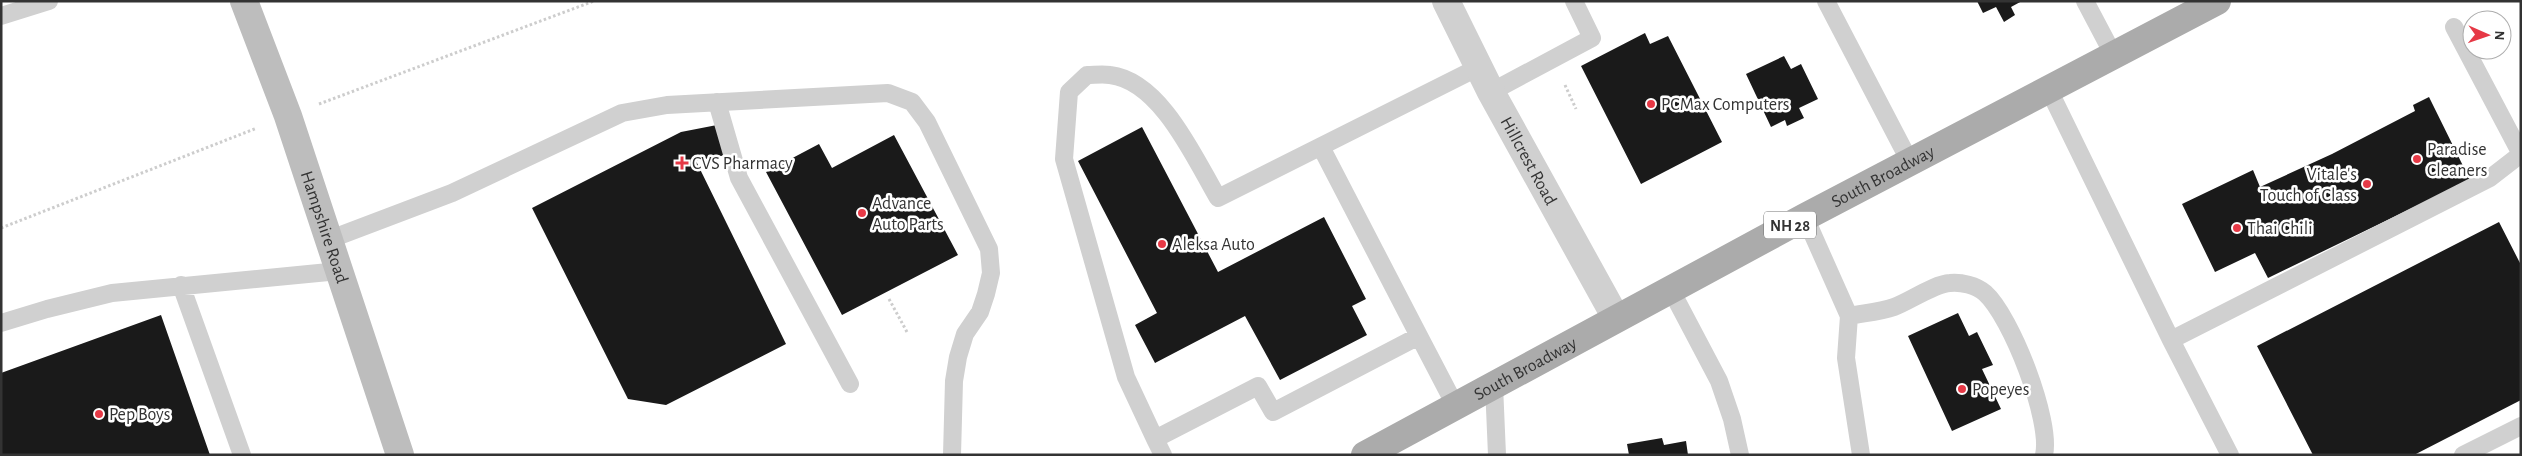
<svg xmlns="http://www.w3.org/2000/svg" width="2522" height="456" font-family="'Alegreya Sans',sans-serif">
  <rect width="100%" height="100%" fill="#fff"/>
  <!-- building -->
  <path fill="#1a1a1a" d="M 1977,1 L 2022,1 L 2011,7 L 2015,15 L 2004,22 L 1996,7 L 1983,13 Z
    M 1645,33 L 1650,44 L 1668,36 L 1722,142 L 1641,184 L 1581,66 Z
    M 1784,56 L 1791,69 L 1801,64 L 1818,99 L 1799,108 L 1804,118 L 1787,126 L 1785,120 L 1771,127 L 1746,74 Z
    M 2429,97 L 2470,180 L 2268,278 L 2255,253 L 2215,272 L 2182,204 L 2253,170 L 2260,187 L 2332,154 L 2415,111 L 2413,105 Z
    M 717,125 L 731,154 L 696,161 L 786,344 L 666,405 L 628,399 L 532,208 L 681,132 Z
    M 1142,127 L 1218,272 L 1324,217 L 1366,299 L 1352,306 L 1367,335 L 1280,380 L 1245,316 L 1155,363 L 1135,325 L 1157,313 L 1078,161 Z
    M 894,135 L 958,255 L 842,315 L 766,172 L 819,144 L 832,168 Z
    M 2499,222 L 2521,265 L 2521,400 L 2414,455 L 2313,455 L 2257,346 Z
    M 1958,313 L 1969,336 L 1977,332 L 1993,365 L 1982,369 L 2001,409 L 1952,431 L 1908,336 Z
    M 161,315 L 210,455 L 1,455 L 1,373 Z
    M 1662,438 L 1664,445 L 1686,441 L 1688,455 L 1629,455 L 1627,444 Z"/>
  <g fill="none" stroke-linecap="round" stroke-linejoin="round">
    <!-- path -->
    <path stroke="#cdcdcd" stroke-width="3" stroke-dasharray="2.5 2.5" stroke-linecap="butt" d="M 1565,85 L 1576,109
      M 319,104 L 594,1
      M 1,228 L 257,128
      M 889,299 L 907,332"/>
    <!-- lane -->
    <path stroke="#d0d0d0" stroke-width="18" d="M 1826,1 L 1910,162
      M 2085,1 L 2114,56
      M 1,16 L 49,1
      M 2454,27 L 2521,154
      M 2049,90 L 2171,340 L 2230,455
      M 1491,92 L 1592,38 L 1574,1
      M 717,102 L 739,178 L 850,384
      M 1321,147 L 1419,336
      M 1805,217 L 1849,316 L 1846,358 L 1861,455
      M 328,240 L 452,193 L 622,113 L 667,105 L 888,93 L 912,102 L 927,122 L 989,249 L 991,273 L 986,294 L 980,312 L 965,334 L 958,357 L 954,381 L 952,455
      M 181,285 L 242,455
      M 1671,290 L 1719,381 L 1732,419 L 1740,455
      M 1849,316 C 1864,313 1880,312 1894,307 C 1910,301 1934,284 1950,283 C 1961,282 1976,285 1985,293 C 2011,316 2052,421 2044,455
      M 1,323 L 47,309 L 112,293 L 339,271
      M 2171,340 L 2490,178 L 2521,154
      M 1494,385 L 1497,455
      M 1155,439 L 1126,377 L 1064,159 L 1069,92 L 1087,75 C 1094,75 1103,74 1110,75 C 1161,81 1195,159 1218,198 L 1479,67
      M 1163,455 L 1155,439 L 1258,386 L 1273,412 L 1419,336 L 1456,407
      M 2463,455 L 2521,426"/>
    <!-- street -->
    <path stroke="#d0d0d0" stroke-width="28" id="s1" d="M 1446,1 L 1491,92 L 1616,318"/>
    <!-- secondary -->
    <path stroke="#bdbdbd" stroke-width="28" id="s2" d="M 244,1 L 288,116 L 400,455"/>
    <!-- primary -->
    <path stroke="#ababab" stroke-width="28" id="s3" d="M 1365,455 L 1805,217 L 2217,1"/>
  </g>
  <!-- markers -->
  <g fill="#e63946" stroke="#fff" stroke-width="2">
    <circle cx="1651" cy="104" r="5"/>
    <circle cx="2417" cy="159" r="5"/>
    <path d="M679.5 155.5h5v5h5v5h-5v5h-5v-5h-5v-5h5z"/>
    <circle cx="2367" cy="184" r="5"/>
    <circle cx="862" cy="213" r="5"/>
    <circle cx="2237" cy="228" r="5"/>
    <circle cx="1162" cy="244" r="5"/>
    <circle cx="1962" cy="389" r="5"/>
    <circle cx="99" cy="414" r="5"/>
  </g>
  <g text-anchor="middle" stroke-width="5" stroke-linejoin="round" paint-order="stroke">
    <!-- shield labels -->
    <rect fill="#fff" stroke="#707070" stroke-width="1" x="1764" y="211.5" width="52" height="27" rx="4"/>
    <g font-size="16" font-weight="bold" fill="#333">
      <text x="1790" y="231">NH 28</text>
    </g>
    <!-- poi labels -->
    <g font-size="18" fill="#333" stroke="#fff" text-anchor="start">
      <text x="1661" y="110">PCMax Computers</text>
      <text x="2427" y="155">Paradise<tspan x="2427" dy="21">Cleaners</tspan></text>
      <text x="692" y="169">CVS Pharmacy</text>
      <text x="2357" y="180" text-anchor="end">Vitale's<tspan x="2357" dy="21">Touch of Class</tspan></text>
      <text x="872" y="209">Advance<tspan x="872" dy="21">Auto Parts</tspan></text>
      <text x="2247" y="234">Thai Chili</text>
      <text x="1172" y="250">Aleksa Auto</text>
      <text x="1972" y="395">Popeyes</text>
      <text x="109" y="420">Pep Boys</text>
    </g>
    <!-- street labels -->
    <g font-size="18" fill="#333" stroke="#fff">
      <text dy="6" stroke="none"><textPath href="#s1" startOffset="180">Hillcrest Road</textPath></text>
      <text dy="6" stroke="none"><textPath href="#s3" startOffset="588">South Broadway</textPath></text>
      <text dy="6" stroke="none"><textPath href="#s2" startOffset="240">Hampshire Road</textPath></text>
      <text dy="6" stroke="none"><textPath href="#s3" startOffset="182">South Broadway</textPath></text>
    </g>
  </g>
  <!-- border -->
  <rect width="2522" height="456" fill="none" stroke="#333333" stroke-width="5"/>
  <!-- north arrow -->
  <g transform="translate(2487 35) rotate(92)"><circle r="24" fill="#ffffff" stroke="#adadad"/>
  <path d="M0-4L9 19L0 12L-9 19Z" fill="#e63946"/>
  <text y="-8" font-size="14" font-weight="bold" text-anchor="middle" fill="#333333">N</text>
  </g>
</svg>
